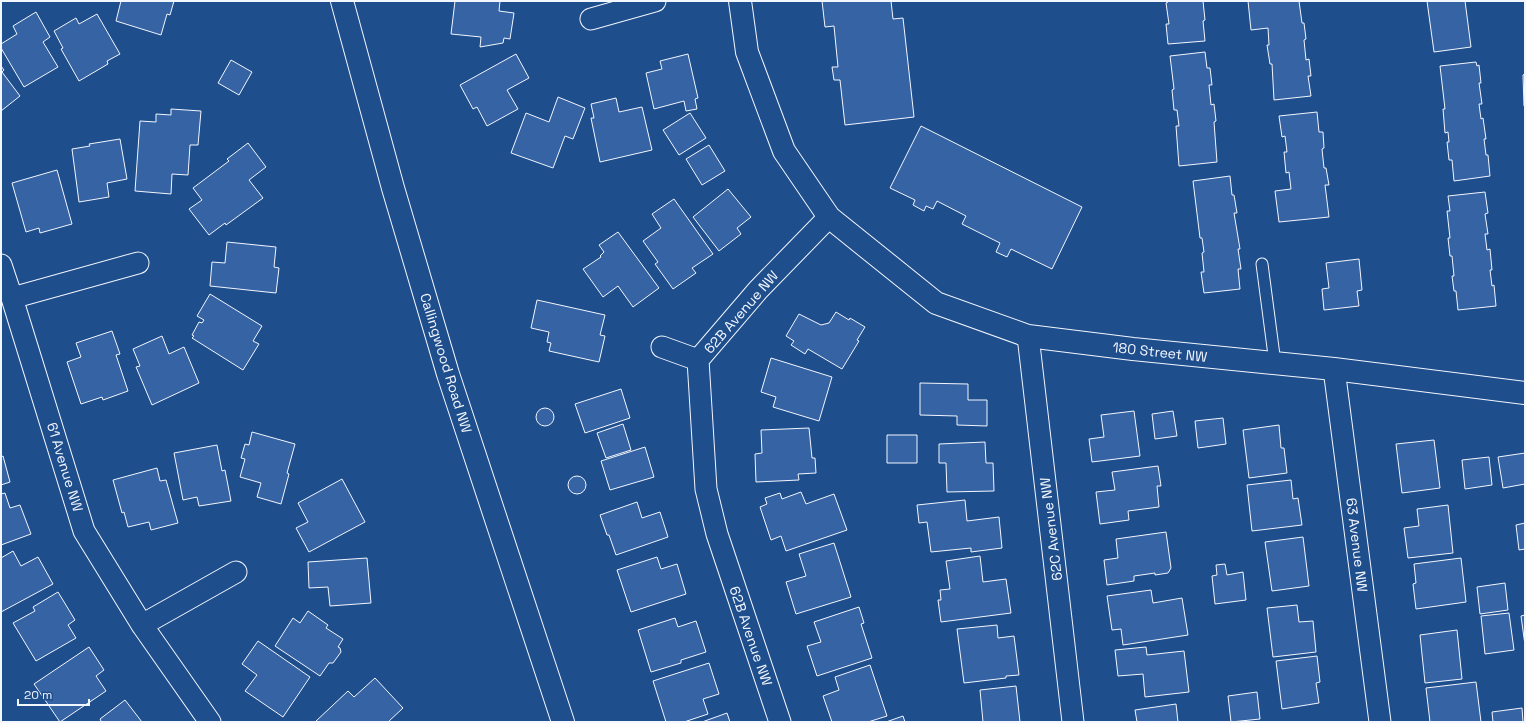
<svg xmlns="http://www.w3.org/2000/svg" width="1526" height="723" font-family="'Space Grotesk',sans-serif">
  <rect width="100%" height="100%" fill="#1f4e8c"/>
  <!-- building -->
  <path fill="#3563a3" stroke="#f2f6ff" d="M 121,1 L 174,1 L 170,15 L 167,14 L 161,35 L 116,21 Z
    M 455,1 L 500,1 L 499,11 L 514,13 L 510,39 L 504,38 L 503,43 L 480,47 L 481,37 L 451,34 Z
    M 822,1 L 891,1 L 893,19 L 903,18 L 914,117 L 845,125 L 840,80 L 834,80 L 832,67 L 838,67 L 834,26 L 825,27 Z
    M 1168,1 L 1205,1 L 1203,1 L 1205,20 L 1203,21 L 1205,41 L 1168,44 L 1166,24 L 1169,24 L 1166,3 L 1168,2 Z
    M 1248,1 L 1299,1 L 1302,23 L 1304,23 L 1306,39 L 1304,40 L 1306,60 L 1309,59 L 1311,76 L 1308,76 L 1311,96 L 1274,100 L 1272,64 L 1270,64 L 1267,45 L 1269,45 L 1268,28 L 1251,30 Z
    M 1427,1 L 1465,1 L 1471,47 L 1434,52 Z
    M 36,12 L 50,37 L 43,42 L 58,67 L 24,87 L 1,48 L 1,44 L 17,34 L 13,26 Z
    M 97,14 L 120,54 L 107,61 L 108,64 L 79,81 L 61,49 L 63,48 L 54,31 L 76,18 L 79,24 Z
    M 1205,52 L 1207,68 L 1210,68 L 1212,85 L 1209,85 L 1211,105 L 1214,104 L 1216,121 L 1214,122 L 1217,162 L 1179,166 L 1176,126 L 1179,126 L 1177,110 L 1174,110 L 1172,90 L 1174,89 L 1170,56 Z
    M 516,54 L 529,78 L 507,90 L 518,109 L 487,126 L 477,107 L 473,109 L 460,85 Z
    M 688,54 L 698,98 L 695,99 L 697,109 L 686,111 L 684,101 L 654,109 L 646,73 L 662,69 L 660,61 Z
    M 231,60 L 252,72 L 239,95 L 218,83 Z
    M 1476,62 L 1477,66 L 1479,65 L 1481,83 L 1479,83 L 1482,104 L 1479,104 L 1481,119 L 1483,118 L 1486,139 L 1484,139 L 1486,155 L 1488,155 L 1490,176 L 1454,181 L 1452,160 L 1449,160 L 1447,142 L 1449,142 L 1448,132 L 1445,133 L 1443,109 L 1445,109 L 1440,66 Z
    M 1,66 L 4,70 L 2,72 L 20,96 L 1,111 Z
    M 1525,74 L 1525,106 L 1524,106 L 1523,75 Z
    M 558,97 L 585,108 L 573,139 L 565,136 L 553,168 L 511,153 L 526,113 L 549,122 Z
    M 616,98 L 619,112 L 642,107 L 652,150 L 600,162 L 591,118 L 594,118 L 591,104 Z
    M 171,109 L 201,111 L 198,145 L 190,145 L 188,175 L 172,174 L 171,194 L 135,191 L 140,121 L 156,122 L 156,114 L 171,115 Z
    M 1317,112 L 1319,132 L 1323,132 L 1324,148 L 1322,149 L 1324,168 L 1326,168 L 1329,185 L 1325,185 L 1329,217 L 1279,222 L 1275,191 L 1291,189 L 1289,172 L 1286,173 L 1284,152 L 1287,152 L 1285,136 L 1282,137 L 1279,116 Z
    M 690,113 L 706,138 L 679,155 L 663,130 Z
    M 921,126 L 1082,207 L 1052,269 L 1011,249 L 1007,257 L 996,252 L 1000,243 L 962,224 L 966,216 L 937,201 L 933,209 L 926,206 L 924,211 L 913,205 L 915,200 L 890,188 Z
    M 120,139 L 127,179 L 107,183 L 109,197 L 79,202 L 72,149 L 90,146 L 89,144 Z
    M 248,143 L 266,167 L 249,180 L 263,198 L 226,225 L 225,223 L 209,235 L 189,209 L 202,200 L 193,188 L 229,161 L 227,159 Z
    M 709,145 L 725,171 L 702,185 L 686,159 Z
    M 57,170 L 72,224 L 40,233 L 39,228 L 26,232 L 12,183 Z
    M 1230,176 L 1232,195 L 1234,195 L 1237,213 L 1234,213 L 1240,249 L 1238,249 L 1241,269 L 1238,269 L 1240,289 L 1204,293 L 1201,272 L 1204,272 L 1202,253 L 1204,252 L 1202,238 L 1200,238 L 1193,181 Z
    M 728,189 L 751,217 L 737,228 L 741,234 L 719,251 L 693,217 Z
    M 1485,192 L 1488,213 L 1485,214 L 1488,234 L 1485,234 L 1487,250 L 1490,249 L 1492,270 L 1490,270 L 1492,286 L 1494,285 L 1496,306 L 1458,310 L 1456,291 L 1454,291 L 1452,276 L 1454,276 L 1452,256 L 1450,256 L 1448,238 L 1450,238 L 1447,211 L 1450,211 L 1448,196 Z
    M 674,199 L 713,254 L 692,268 L 696,273 L 673,289 L 655,264 L 658,262 L 643,241 L 661,228 L 652,214 Z
    M 618,232 L 659,288 L 633,307 L 618,286 L 603,297 L 583,269 L 601,257 L 600,256 L 604,252 L 599,245 Z
    M 227,242 L 276,247 L 274,267 L 279,268 L 276,293 L 210,286 L 212,262 L 225,263 Z
    M 1359,259 L 1362,290 L 1357,291 L 1359,306 L 1324,310 L 1322,289 L 1329,288 L 1326,263 Z
    M 210,294 L 262,326 L 253,341 L 259,344 L 243,370 L 192,338 L 194,336 L 192,335 L 199,322 L 202,323 L 204,320 L 197,316 Z
    M 537,300 L 605,315 L 600,335 L 605,336 L 599,362 L 549,351 L 551,343 L 547,342 L 549,332 L 531,328 Z
    M 836,312 L 849,320 L 850,318 L 865,327 L 857,340 L 859,341 L 842,369 L 808,349 L 805,354 L 791,345 L 794,341 L 786,336 L 799,314 L 821,325 L 829,323 Z
    M 112,331 L 120,354 L 116,355 L 128,391 L 103,400 L 102,397 L 81,404 L 67,362 L 81,357 L 76,343 Z
    M 162,336 L 169,354 L 184,347 L 199,383 L 152,405 L 136,367 L 140,366 L 133,349 Z
    M 771,358 L 832,377 L 819,421 L 773,407 L 776,397 L 761,392 Z
    M 920,383 L 968,384 L 968,400 L 987,400 L 987,426 L 957,425 L 957,416 L 920,415 Z
    M 621,389 L 630,418 L 585,433 L 575,404 Z
    M536 417a9 9 0 1 1 18 0a9 9 0 1 1-18 0Z
    M 1134,411 L 1140,456 L 1092,462 L 1089,439 L 1104,437 L 1101,415 Z
    M 1173,411 L 1177,436 L 1155,439 L 1152,414 Z
    M 1223,418 L 1226,444 L 1198,448 L 1195,421 Z
    M 623,424 L 631,450 L 606,458 L 597,433 Z
    M 1279,425 L 1281,448 L 1284,448 L 1287,473 L 1249,478 L 1243,430 Z
    M 809,428 L 812,458 L 815,458 L 816,473 L 798,474 L 799,480 L 756,482 L 755,454 L 762,453 L 761,430 Z
    M 252,432 L 295,444 L 287,473 L 289,474 L 281,504 L 257,497 L 261,483 L 240,477 L 245,459 L 241,458 L 245,444 L 249,445 Z
    M 887,435 L 917,435 L 917,463 L 887,463 Z
    M 1434,440 L 1440,488 L 1402,493 L 1396,444 Z
    M 985,442 L 986,463 L 993,463 L 994,491 L 947,492 L 946,463 L 939,463 L 939,444 Z
    M 217,445 L 222,471 L 225,470 L 231,501 L 199,506 L 197,497 L 183,500 L 174,453 Z
    M 645,447 L 654,477 L 610,490 L 601,461 Z
    M 1525,453 L 1525,484 L 1503,488 L 1498,457 Z
    M 3,456 L 10,482 L 1,485 L 1,457 Z
    M 1489,457 L 1492,485 L 1465,489 L 1462,460 Z
    M 1158,466 L 1161,486 L 1157,486 L 1159,507 L 1128,511 L 1129,520 L 1100,524 L 1096,492 L 1115,490 L 1112,472 Z
    M 157,468 L 160,481 L 166,480 L 178,523 L 151,530 L 149,522 L 128,527 L 124,512 L 122,513 L 113,480 Z
    M568 485a9 9 0 1 1 18 0a9 9 0 1 1-18 0Z
    M 342,479 L 365,522 L 309,552 L 296,528 L 308,522 L 298,503 Z
    M 1291,480 L 1293,499 L 1298,498 L 1302,525 L 1252,531 L 1247,485 Z
    M 801,492 L 806,504 L 834,494 L 847,530 L 786,551 L 781,536 L 771,540 L 760,507 L 767,504 L 765,498 L 780,493 L 782,499 Z
    M 5,493 L 10,508 L 20,505 L 31,534 L 1,545 L 1,494 Z
    M 965,500 L 967,521 L 999,517 L 1002,548 L 971,552 L 971,548 L 931,552 L 927,522 L 919,523 L 917,505 Z
    M 637,502 L 642,518 L 660,512 L 668,537 L 616,555 L 609,535 L 607,535 L 600,515 Z
    M 1448,505 L 1453,553 L 1408,558 L 1404,528 L 1419,526 L 1417,509 Z
    M 1525,523 L 1525,549 L 1519,550 L 1516,525 Z
    M 1166,532 L 1171,568 L 1168,573 L 1155,575 L 1155,573 L 1134,576 L 1134,581 L 1107,585 L 1104,560 L 1118,558 L 1116,539 Z
    M 1303,537 L 1309,586 L 1272,591 L 1265,542 Z
    M 834,543 L 851,597 L 796,614 L 786,582 L 806,576 L 799,554 Z
    M 13,551 L 21,566 L 38,557 L 53,584 L 1,612 L 1,558 Z
    M 980,556 L 983,582 L 1006,579 L 1011,613 L 941,622 L 938,600 L 941,600 L 940,590 L 950,589 L 946,561 Z
    M 657,557 L 661,569 L 677,564 L 686,594 L 631,612 L 617,570 Z
    M 367,558 L 371,603 L 330,606 L 328,587 L 309,588 L 308,562 Z
    M 1461,558 L 1466,602 L 1416,609 L 1413,584 L 1416,583 L 1414,564 Z
    M 1225,564 L 1227,575 L 1243,572 L 1246,600 L 1215,604 L 1212,576 L 1217,575 L 1216,565 Z
    M 1505,583 L 1508,610 L 1480,614 L 1477,587 Z
    M 1151,590 L 1153,603 L 1182,598 L 1188,635 L 1123,645 L 1121,629 L 1112,630 L 1107,596 Z
    M 58,592 L 75,620 L 68,625 L 76,638 L 36,661 L 13,623 L 35,611 L 33,607 Z
    M 1297,605 L 1299,622 L 1313,621 L 1316,652 L 1273,657 L 1267,608 Z
    M 859,607 L 864,623 L 861,624 L 872,658 L 817,676 L 807,646 L 821,642 L 814,622 Z
    M 308,611 L 328,625 L 326,628 L 343,639 L 338,647 L 340,648 L 341,652 L 333,663 L 329,663 L 320,676 L 275,646 L 293,618 L 300,623 Z
    M 1509,613 L 1514,650 L 1485,654 L 1481,616 Z
    M 1525,615 L 1525,645 L 1521,616 Z
    M 675,618 L 678,627 L 696,621 L 706,652 L 681,660 L 681,663 L 651,672 L 638,630 Z
    M 997,625 L 998,638 L 1014,636 L 1019,675 L 1006,676 L 1006,678 L 964,683 L 957,629 Z
    M 1457,630 L 1462,679 L 1425,683 L 1420,635 Z
    M 258,641 L 310,677 L 283,717 L 245,691 L 257,675 L 242,664 Z
    M 89,647 L 104,670 L 96,676 L 106,691 L 60,722 L 34,684 Z
    M 1146,647 L 1147,655 L 1184,651 L 1189,692 L 1145,697 L 1143,674 L 1118,676 L 1115,650 Z
    M 1317,656 L 1320,682 L 1316,683 L 1319,703 L 1282,709 L 1276,661 Z
    M 709,663 L 719,694 L 703,699 L 708,714 L 684,722 L 666,722 L 653,681 Z
    M 870,665 L 887,716 L 868,722 L 832,722 L 823,696 L 839,690 L 835,677 Z
    M 375,678 L 403,708 L 388,722 L 315,722 L 348,691 L 354,697 Z
    M 1476,682 L 1481,722 L 1430,722 L 1426,688 Z
    M 1016,686 L 1020,722 L 983,722 L 980,690 Z
    M 1257,692 L 1260,719 L 1231,722 L 1228,696 Z
    M 125,700 L 142,722 L 100,722 L 101,721 L 100,719 Z
    M 1176,704 L 1178,722 L 1137,722 L 1135,710 Z
    M 1522,708 L 1523,722 L 1493,722 L 1492,712 Z
    M 727,713 L 730,722 L 702,722 Z
    M 903,716 L 905,722 L 886,722 Z"/>
  <g fill="none" stroke-linecap="round" stroke-linejoin="round">
    <!-- lane casing -->
    <g stroke="#f2f6ff" stroke-width="13">
      <path id="lane" d="M 1262,264 L 1275,363"/>
    </g>
    <!-- street casing -->
    <g stroke="#f2f6ff" stroke-width="23">
      <path id="street" d="M 591,19 L 655,1
        M 1,265 L 12,298 L 84,531 L 142,625 L 210,722
        M 12,298 L 138,263
        M 1028,336 L 1073,722
        M 662,347 L 698,360
        M 1334,369 L 1380,722
        M 142,625 L 236,572
        M 780,722 L 717,534 L 706,489 L 698,360 L 758,290 L 829,217"/>
    </g>
    <!-- secondary casing -->
    <g stroke="#f2f6ff" stroke-width="24">
      <path id="secondary" d="M 342,1 L 393,188 L 448,374 L 563,722
        M 740,1 L 747,52 L 784,151 L 829,217 L 936,303 L 1028,336 L 1133,349 L 1334,369 L 1525,393"/>
    </g>
    <!-- lane -->
    <use href="#lane" stroke="#1f4e8c" stroke-width="11"/>
    <!-- street -->
    <use href="#street" stroke="#1f4e8c" stroke-width="21"/>
    <!-- secondary -->
    <use href="#secondary" stroke="#1f4e8c" stroke-width="22"/>
  </g>
  <g text-anchor="middle" stroke-width="3" stroke-linejoin="round" paint-order="stroke">
    <!-- street labels -->
    <g font-size="14" fill="#f2f6ff" stroke="#1f4e8c">
      <text transform="translate(741 312) rotate(-49)" y="5">62B Avenue NW</text>
      <text transform="translate(1160 352) rotate(6)" y="5">180 Street NW</text>
      <text transform="translate(446 363) rotate(73)" y="5">Callingwood Road NW</text>
      <text transform="translate(65 467) rotate(73)" y="5">61 Avenue NW</text>
      <text transform="translate(1051 529) rotate(-97)" y="5">62C Avenue NW</text>
      <text transform="translate(1357 545) rotate(83)" y="5">63 Avenue NW</text>
      <text transform="translate(751 636) rotate(71)" y="5">62B Avenue NW</text>
    </g>
  </g>
  <!-- border -->
  <rect width="1526" height="723" fill="none" stroke="#f2f6ff" stroke-width="4"/>
  <!-- scale -->
  <path d="M18 699v6h71v-6" fill="none" stroke="#f2f6ff" stroke-width="2"/>
  <text x="24" y="699" font-size="12" fill="#f2f6ff" stroke="#1f4e8c" stroke-width="3" paint-order="stroke">20 m</text>
</svg>
